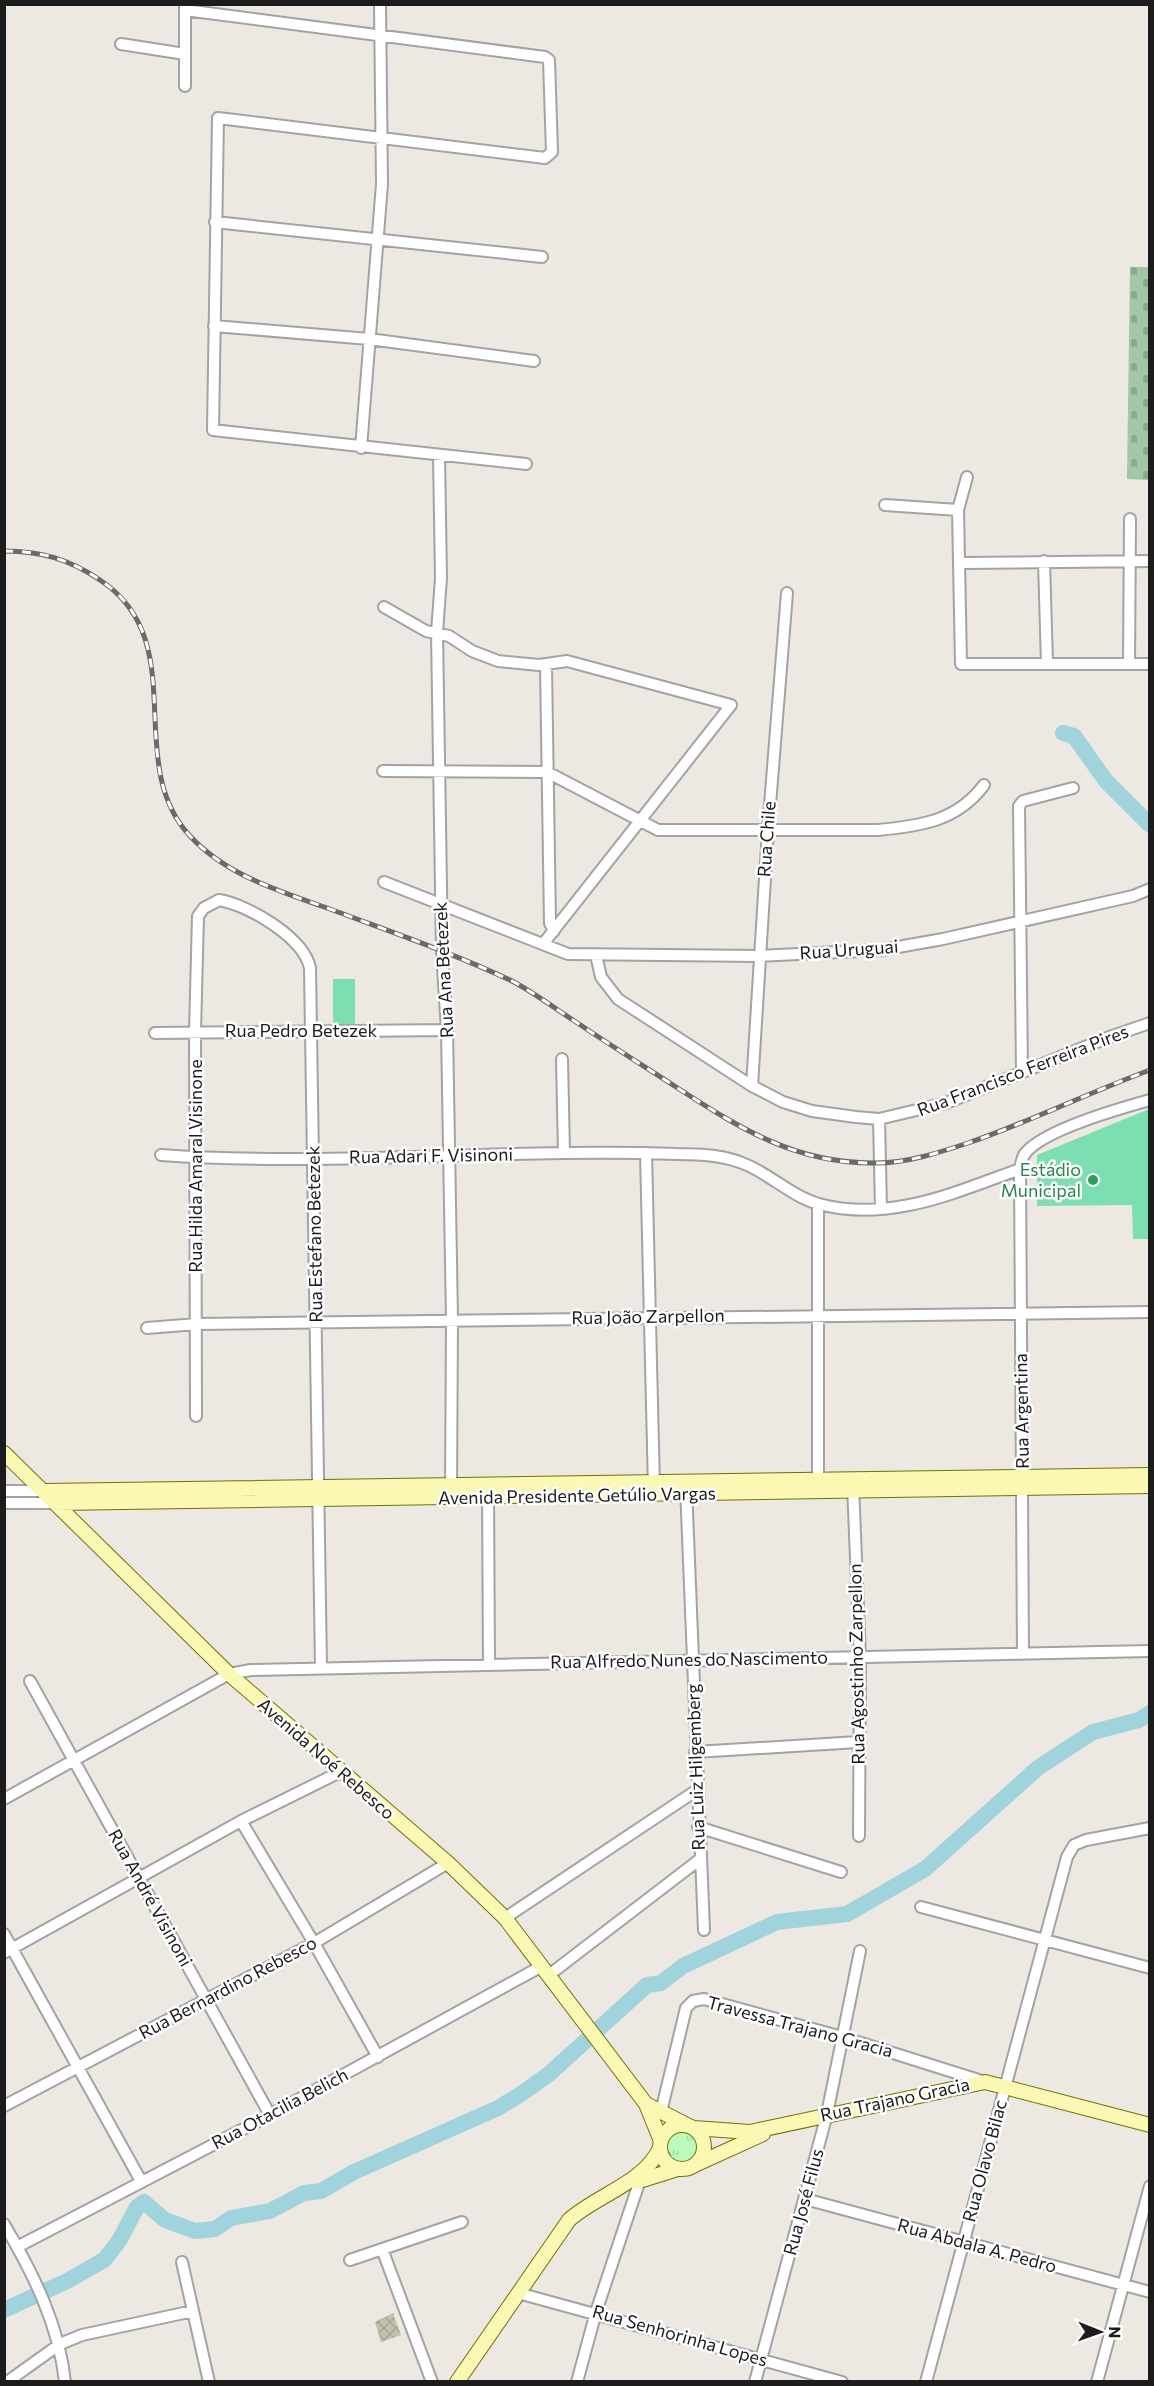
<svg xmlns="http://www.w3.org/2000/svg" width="1154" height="2386" font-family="Commissioner,sans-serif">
  <defs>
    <pattern id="construction-cross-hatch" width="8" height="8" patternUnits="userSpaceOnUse" patternTransform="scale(1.5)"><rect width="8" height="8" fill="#c2c0ac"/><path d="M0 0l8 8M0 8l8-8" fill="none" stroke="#a6a493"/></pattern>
    <pattern id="cemetery-stones" width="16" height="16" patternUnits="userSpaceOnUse" patternTransform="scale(1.5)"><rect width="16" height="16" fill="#a1c7a4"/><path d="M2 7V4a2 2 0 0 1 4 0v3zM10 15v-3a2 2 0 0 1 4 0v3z" fill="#8aaa8d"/></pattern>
    <pattern id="park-tufts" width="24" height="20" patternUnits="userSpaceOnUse" patternTransform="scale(1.5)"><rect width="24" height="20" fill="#bbfabb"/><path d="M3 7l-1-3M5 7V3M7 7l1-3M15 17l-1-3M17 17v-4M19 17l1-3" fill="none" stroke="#a0d6a0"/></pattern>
  </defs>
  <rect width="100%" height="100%" fill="#ede8e1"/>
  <!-- construction -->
  <path fill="url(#construction-cross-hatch)" d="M 393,2313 L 401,2335 L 381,2342 L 375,2322 Z"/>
  <!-- cemetery -->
  <path fill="url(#cemetery-stones)" d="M 1130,267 L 1149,267 L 1149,480 L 1127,479 Z"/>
  <!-- park -->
  <path fill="url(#park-tufts)" d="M666 2147a16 16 0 1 1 32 0a16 16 0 1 1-32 0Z"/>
  <!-- pitch -->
  <path fill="#7cdfb1" d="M 333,979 L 355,979 L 355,1025 L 333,1025 Z
    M 1149,1109 L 1149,1239 L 1133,1239 L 1132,1205 L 1037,1206 L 1037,1155 Z"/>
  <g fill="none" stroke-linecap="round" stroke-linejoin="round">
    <!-- river -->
    <path stroke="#a0d4dd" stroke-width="16" d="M 1063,733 L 1074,736 L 1106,781 L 1150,825
      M 4,2310 L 67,2281 L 104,2260 L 119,2241 L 137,2207 L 144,2202 L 165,2220 L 195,2231 L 215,2229 L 231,2218 L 270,2211 L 304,2193 L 321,2191 L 354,2172 L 498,2108 L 521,2094 L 549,2074 L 647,1985 L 661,1983 L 683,1966 L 777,1922 L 847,1914 L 925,1869 L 1039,1767 L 1093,1732 L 1139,1720 L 1150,1713"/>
    <!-- minor casing -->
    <g stroke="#a3a3a3" stroke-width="14">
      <path id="minor" d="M 185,5 L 185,86
        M 185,10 L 545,57 L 549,60 L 552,152 L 545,158 L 218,118 L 213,430 L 526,464
        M 121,44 L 185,54
        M 215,222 L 542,257
        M 214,326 L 369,339 L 534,361
        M 361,448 L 382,184 L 380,4
        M 439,455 L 441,578 L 437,632 L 442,951 L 447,1030 L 452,1320 L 451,1493
        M 967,477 L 958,510 L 961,664 L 1150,664
        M 885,505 L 958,510
        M 1044,561 L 1047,664
        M 960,563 L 1150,561
        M 384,607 L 426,631 L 449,636 L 472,651 L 498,661 L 539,665 L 567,661 L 731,705 L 543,944
        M 1129,664 L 1130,519
        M 546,665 L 550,923 L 554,931
        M 383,771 L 547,772 L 658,830 L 878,830 C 921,826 957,821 984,785
        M 384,882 L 568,954 L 759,956 L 881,950 L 943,939 L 1133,896 L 1150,889
        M 596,955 L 601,977 L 618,999 L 752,1086 L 783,1102 L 812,1111 L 856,1117 L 879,1119 L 946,1103 L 1112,1036 L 1150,1023
        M 155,1033 L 447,1030
        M 562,1059 L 564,1153
        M 1022,1072 L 1019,806 L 1023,801 L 1073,788
        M 752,1086 L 768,830 L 787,593
        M 879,1119 L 881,1209
        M 646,1153 L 654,1488
        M 161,1155 C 332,1167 505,1148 677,1154 C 700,1154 725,1155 747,1165 C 772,1176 793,1197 819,1204 C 889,1223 956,1192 1020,1169 C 1021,1164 1022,1159 1024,1155 C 1040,1131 1121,1108 1150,1100
        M 1020,1169 L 1023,1654
        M 147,1328 L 197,1324 L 1150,1312
        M 196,1416 L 195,1032 L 198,916 L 204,908 L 219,900 C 249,905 304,938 310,968 L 321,1667
        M 818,1480 L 818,1204
        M 853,1485 L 860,1657 L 859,1836
        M 686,1487 L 704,1930
        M 488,1490 L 489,1664
        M 4,1491 L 44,1491
        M 4,1503 L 56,1503
        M 30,1681 L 270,2115
        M 695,1752 L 858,1742
        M 4,1799 L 229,1674 L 251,1670 L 1150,1651
        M 241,1821 L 314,1943 L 378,2057
        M 698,1827 L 841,1872
        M 921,1907 L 1150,1968
        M 505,1918 L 697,1790
        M 4,1934 L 141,2181
        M 4,1953 L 241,1821 L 340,1772
        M 549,1975 L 699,1860
        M 4,2106 L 314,1943 L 448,1863
        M 661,2112 L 686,2008 L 693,2001 L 704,1999 L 842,2037 L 985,2082
        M 805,2199 L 1150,2292
        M 4,2224 C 33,2273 59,2325 65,2382
        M 17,2247 L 270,2115 L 542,1966
        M 382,2249 L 432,2382
        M 350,2260 L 462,2222
        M 182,2262 L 209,2382
        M 518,2293 L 842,2382
        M 7,2382 L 60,2344 L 82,2335 L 193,2311
        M 577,2382 L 596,2312 L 640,2180
        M 755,2382 L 827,2114 L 860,1951
        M 926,2382 L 1067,1857 L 1074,1845 L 1086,1840 L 1150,1828
        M 1097,2382 L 1150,2186"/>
    </g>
    <!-- secondary casing -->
    <g stroke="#707303" stroke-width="16">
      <path id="secondary" d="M 4,1453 L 229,1674 L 448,1863 L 505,1918 L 646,2104 L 661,2141
        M 44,1491 L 1150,1475
        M 56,1503 L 1150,1486
        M 646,2104 L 687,2125
        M660 2147a22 22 0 1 1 44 0a22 22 0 1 1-44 0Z
        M 694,2128 L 750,2132 L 985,2082 L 1150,2125
        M 697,2164 L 763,2134
        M 636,2182 L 677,2169
        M 457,2382 L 569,2220 C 597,2195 644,2183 660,2148"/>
    </g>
    <!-- minor -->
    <use href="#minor" stroke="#fff" stroke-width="10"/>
    <!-- secondary -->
    <use href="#secondary" stroke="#faf8b2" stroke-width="14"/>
    <!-- rail casing -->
    <g stroke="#6a6a6a" stroke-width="5">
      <path id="rail" d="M 4,551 C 41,551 69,559 100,580 C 194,642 121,762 190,836 C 227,876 280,891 330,909 C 391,932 453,953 512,981 C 533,992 553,1007 573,1020 C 607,1043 642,1065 676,1087 C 741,1129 796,1164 876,1163 C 907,1163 938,1153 968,1143 C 1029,1122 1088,1093 1150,1070"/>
    </g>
    <!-- rail -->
    <use href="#rail" stroke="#fff" stroke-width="3" stroke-dasharray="9" stroke-linecap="butt"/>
  </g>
  <!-- markers -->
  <circle fill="#2e9e5b" stroke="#fff" stroke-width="2" cx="1093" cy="1180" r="6"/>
  <g text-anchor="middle" stroke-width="5" stroke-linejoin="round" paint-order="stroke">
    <!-- street labels -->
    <g font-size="18" fill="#1c1c1c" stroke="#fff">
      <text transform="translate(767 839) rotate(-86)" y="6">Rua Chile</text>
      <text transform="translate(849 950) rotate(-4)" y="6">Rua Uruguai</text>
      <text transform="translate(444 970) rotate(-93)" y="6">Rua Ana Betezek</text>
      <text x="301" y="1037">Rua Pedro Betezek</text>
      <text transform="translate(1023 1071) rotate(-21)" y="6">Rua Francisco Ferreira Pires</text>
      <text transform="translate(431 1156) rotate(-1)" y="6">Rua Adari F. Visinoni</text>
      <text transform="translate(196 1166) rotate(-90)" y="6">Rua Hilda Amaral Visinone</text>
      <text transform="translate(315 1234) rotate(-91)" y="6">Rua Estefano Betezek</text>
      <text transform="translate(648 1317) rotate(-1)" y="6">Rua João Zarpellon</text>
      <text transform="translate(1022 1411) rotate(-91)" y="6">Rua Argentina</text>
      <text transform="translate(577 1496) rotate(-1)" y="6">Avenida Presidente Getúlio Vargas</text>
      <text transform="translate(689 1660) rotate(-1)" y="6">Rua Alfredo Nunes do Nascimento</text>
      <text transform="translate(857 1664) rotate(-91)" y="6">Rua Agostinho Zarpellon</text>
      <text transform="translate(326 1759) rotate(41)" y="6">Avenida Noé Rebesco</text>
      <text transform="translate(696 1767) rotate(-92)" y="6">Rua Luiz Hilgemberg</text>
      <text transform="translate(150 1898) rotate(61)" y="6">Rua André Visinoni</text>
      <text transform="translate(228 1988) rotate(-28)" y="6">Rua Bernardino Rebesco</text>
      <text transform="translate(800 2027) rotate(15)" y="6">Travessa Trajano Gracia</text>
      <text transform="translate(895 2100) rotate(-12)" y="6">Rua Trajano Gracia</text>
      <text transform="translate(280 2109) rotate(-28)" y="6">Rua Otacilia Belich</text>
      <text transform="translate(985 2161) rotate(-75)" y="6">Rua Olavo Bilac</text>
      <text transform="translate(804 2202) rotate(-75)" y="6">Rua José Filus</text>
      <text transform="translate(977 2246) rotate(15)" y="6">Rua Abdala A. Pedro</text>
      <text transform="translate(680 2336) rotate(16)" y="6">Rua Senhorinha Lopes</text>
    </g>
    <!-- leisure labels -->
    <g font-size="18" fill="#27864d" stroke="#fff" text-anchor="end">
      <text x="1081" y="1176">Estádio<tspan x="1081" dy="21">Municipal</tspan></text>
    </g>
  </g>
  <!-- border -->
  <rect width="1154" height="2386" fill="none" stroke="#1c1c1c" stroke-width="12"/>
  <!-- north arrow -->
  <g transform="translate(1100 2332) rotate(91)" stroke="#ffffff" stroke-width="4.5" paint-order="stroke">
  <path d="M0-4.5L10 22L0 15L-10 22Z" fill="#1c1c1c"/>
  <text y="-9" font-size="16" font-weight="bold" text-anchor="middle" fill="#1c1c1c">N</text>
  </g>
</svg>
